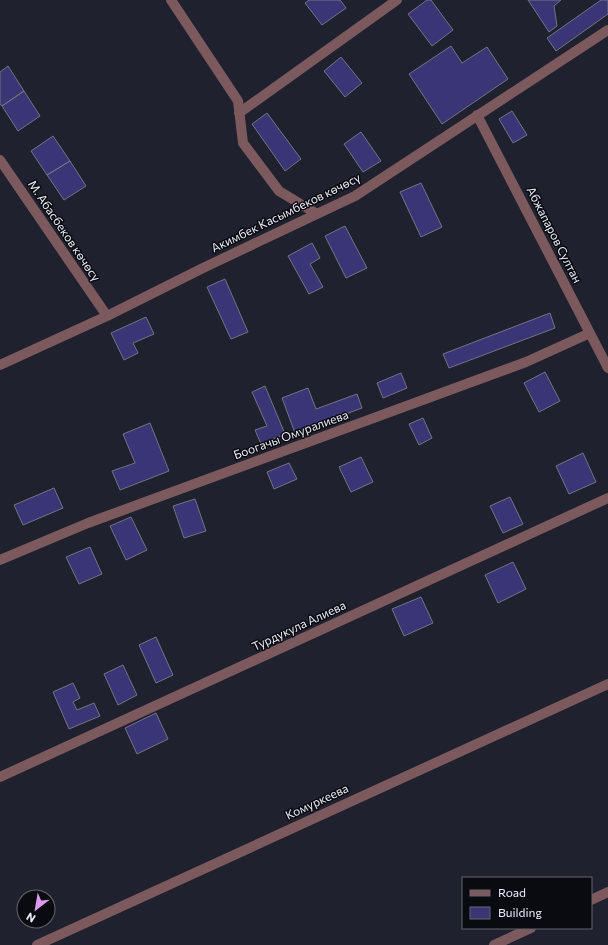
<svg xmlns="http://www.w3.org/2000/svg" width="608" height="945" font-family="Commissioner,sans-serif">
  <rect width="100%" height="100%" fill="#20212f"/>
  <!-- building -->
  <path fill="#3a3675" stroke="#727385" d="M 309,0 L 340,0 L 346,8 L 322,25 L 305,3 Z
    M 427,0 L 431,0 L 453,30 L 432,46 L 408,14 Z
    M 528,0 L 561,0 L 554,6 L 557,26 L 549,32 Z
    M 601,0 L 608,0 L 608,14 L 556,51 L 547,38 Z
    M 451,46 L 462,63 L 487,47 L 508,79 L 442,124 L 409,74 Z
    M 341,57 L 362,83 L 345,97 L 324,71 Z
    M 8,66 L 24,91 L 2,106 L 0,104 L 0,72 Z
    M 24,91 L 40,116 L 18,131 L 2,106 Z
    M 512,111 L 527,135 L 513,143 L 499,119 Z
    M 267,113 L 301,159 L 285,171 L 252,124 Z
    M 361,132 L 381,161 L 363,172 L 344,144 Z
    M 53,136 L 70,161 L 47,175 L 31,151 Z
    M 70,161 L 86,186 L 64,200 L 47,175 Z
    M 421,183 L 442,227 L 421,237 L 400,192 Z
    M 345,226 L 367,268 L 346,278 L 325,236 Z
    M 312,243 L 320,258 L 310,264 L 323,287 L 309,294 L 288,256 Z
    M 225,279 L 248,332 L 231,339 L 207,287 Z
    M 550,313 L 555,328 L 449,368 L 443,354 Z
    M 146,317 L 154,334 L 133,343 L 138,353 L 124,360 L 111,333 Z
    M 545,372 L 560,401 L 539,412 L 524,383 Z
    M 401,373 L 407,388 L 383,398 L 377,383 Z
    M 265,386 L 285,434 L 261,444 L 255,430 L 267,426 L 252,392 Z
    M 308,388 L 316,409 L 357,394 L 362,408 L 295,433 L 282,398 Z
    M 423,418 L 432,438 L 419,445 L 409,424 Z
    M 150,423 L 169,471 L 120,490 L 112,471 L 135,463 L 123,434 Z
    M 583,453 L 596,482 L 569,494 L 556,466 Z
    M 361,457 L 373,482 L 351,492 L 339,467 Z
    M 289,463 L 297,479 L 274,489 L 267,472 Z
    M 54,488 L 63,508 L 23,525 L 14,505 Z
    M 510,497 L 523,524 L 503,533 L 490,506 Z
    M 195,499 L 206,531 L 184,538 L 173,506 Z
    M 131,517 L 147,550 L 126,560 L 110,526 Z
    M 90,547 L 102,574 L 79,584 L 66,557 Z
    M 513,562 L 526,589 L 498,603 L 485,575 Z
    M 421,597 L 433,623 L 404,636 L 392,609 Z
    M 156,637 L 173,675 L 156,683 L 139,645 Z
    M 123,665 L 137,695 L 118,705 L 104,674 Z
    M 73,683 L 80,698 L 73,702 L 77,710 L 94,703 L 100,716 L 69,729 L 53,692 Z
    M 156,713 L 168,739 L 137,754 L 125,728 Z"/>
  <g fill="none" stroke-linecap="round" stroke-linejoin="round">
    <!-- street -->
    <path stroke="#7c595c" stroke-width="10" d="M 171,0 L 238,101 L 243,143 L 279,191 L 317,214
      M 239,113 L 397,0
      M 477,115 L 608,368
      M 0,160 L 107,316
      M 0,365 L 107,316 L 203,268 L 355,196 L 608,30
      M 0,560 L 88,523 L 526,362 L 590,333
      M 0,777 L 608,498
      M 591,900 L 608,892
      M 37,945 L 608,684
      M 494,945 L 531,928"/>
  </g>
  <g text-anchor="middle" stroke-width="3" stroke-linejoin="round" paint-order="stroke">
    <!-- street labels -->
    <g font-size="12" fill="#ebecf6" stroke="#0a0b11">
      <text transform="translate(286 213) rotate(-26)" y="4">Акимбек Касымбеков көчөсү</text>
      <text transform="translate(64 231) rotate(56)" y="4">М. Абасбеков көчөсү</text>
      <text transform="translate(554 235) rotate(63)" y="4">Абжапаров Султан</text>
      <text transform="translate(291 435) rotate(-20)" y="4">Боогачы Омуралиева</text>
      <text transform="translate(299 626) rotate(-25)" y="4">Турдукула Алиева</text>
      <text transform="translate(317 802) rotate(-25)" y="4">Комуркеева</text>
    </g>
  </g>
  <!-- legend -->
  <rect x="462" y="877" width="130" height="52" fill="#0a0b11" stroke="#64656d"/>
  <rect x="470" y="890" width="20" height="6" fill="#7c595c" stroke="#64656d"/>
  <text x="498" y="897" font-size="12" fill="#ebecf6">Road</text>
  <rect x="470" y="907" width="20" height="12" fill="#3a3675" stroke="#64656d"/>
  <text x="498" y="917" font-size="12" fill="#ebecf6">Building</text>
  <!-- north arrow -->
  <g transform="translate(36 909) rotate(211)"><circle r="19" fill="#0a0b11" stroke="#64656d"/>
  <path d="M0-3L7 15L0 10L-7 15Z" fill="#df98f2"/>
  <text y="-6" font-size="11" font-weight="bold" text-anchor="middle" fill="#ebecf6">N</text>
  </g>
</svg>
